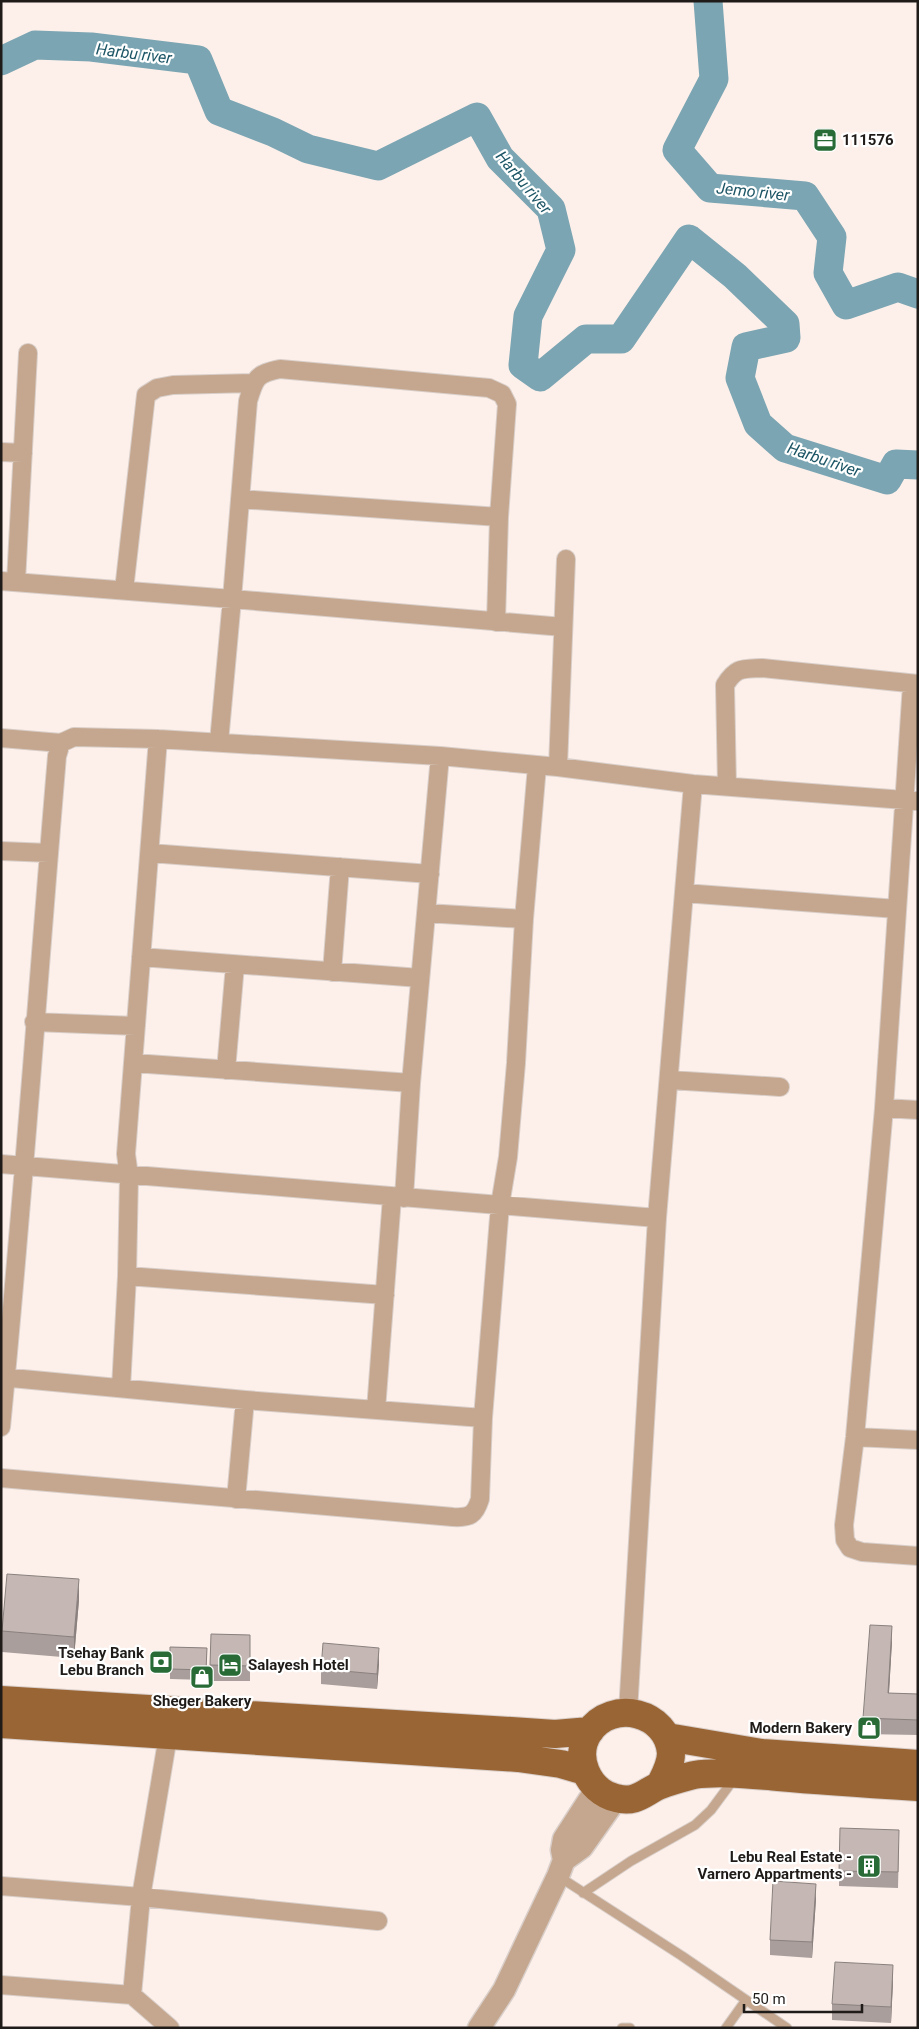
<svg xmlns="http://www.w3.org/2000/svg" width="919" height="2029" font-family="Roboto,sans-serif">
  <rect width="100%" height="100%" fill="#fdf0eb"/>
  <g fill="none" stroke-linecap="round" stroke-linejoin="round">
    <!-- river -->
    <path stroke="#7ba5b2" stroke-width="29" d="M 708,1 L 714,79 L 677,150 L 710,188 L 805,196 L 832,237 L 828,273 L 846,305 L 898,287 L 918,294
      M 1,61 L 35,45 L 91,47 L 198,60 L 219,111 L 273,132 L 308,149 L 378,166 L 477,117 L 500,158 L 551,209 L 561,250 L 528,316 L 523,365 L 540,377 L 586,339 L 621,339 L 689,239 L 735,276 L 785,324 L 786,338 L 746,347 L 740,378 L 758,424 L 785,448 L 887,480 L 896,464 L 918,465"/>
    <!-- service casing -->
    <g stroke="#d9cec9" stroke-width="11">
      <path id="service" d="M 558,1876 L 682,1956 L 787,2028
        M 583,1893 L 631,1861 L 695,1825 L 711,1810 L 734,1779
        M 622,2028 L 630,2028
        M 726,2028 L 746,2000"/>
    </g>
    <!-- minor casing -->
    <g stroke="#d9cec9" stroke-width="20">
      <path id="minor" d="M 1,452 L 23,453
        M 240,499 L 499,517
        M 1,581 L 232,599 L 219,742
        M 16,582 L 28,353
        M 124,590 L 146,395 L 157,388 L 173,385 L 253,383
        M 496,622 L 499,517 L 507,404 L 502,394 L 489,388 L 280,369 C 256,374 255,378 248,401 L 232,599 L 563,627
        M 912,684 L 884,1108 L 855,1437 L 844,1525 L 845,1540 L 850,1548 L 862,1552 L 918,1556
        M 1,738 L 61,743 L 74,737 L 158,739 L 440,756 L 558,767 L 693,784 L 918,801
        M 558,767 L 566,559
        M 727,786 L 725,685 C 736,667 742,669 762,668 L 918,684
        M 1,851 L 49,853
        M 150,853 L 430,874
        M 684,893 L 897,909
        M 426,913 L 524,919
        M 141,957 L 420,978
        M 332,972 L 340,867
        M 34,1022 L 136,1026
        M 134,1063 L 411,1083
        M 226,1070 L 235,965
        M 670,1080 L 780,1087
        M 884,1108 L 918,1110
        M 1,1164 L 657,1218
        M 404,1198 L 411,1083 L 440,756
        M 127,1276 L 385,1295
        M 1,1377 L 245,1400 L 483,1418
        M 121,1388 L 127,1276 L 129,1176 L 126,1154 L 158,739
        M 376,1410 L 392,1197
        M 1,1427 C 23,1204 38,980 57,756 L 61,743
        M 855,1437 L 918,1440
        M 1,1478 L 453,1517 C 470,1518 475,1515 480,1499 L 483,1418 L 500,1205 L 508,1157 L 516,1063 L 524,919 L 537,766
        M 236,1499 L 245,1400
        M 628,1712 L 657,1218 L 693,784
        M 1,1886 L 141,1897 L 168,1736
        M 1,1985 L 132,1995 L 141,1897 L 378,1921
        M 132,1995 L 170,2028"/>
    </g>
    <!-- tertiary casing -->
    <g stroke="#d9cec9" stroke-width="25">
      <path id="tertiary" d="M 564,1860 L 582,1847 L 616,1799
        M 479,2028 L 504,1990 L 558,1876 L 564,1860 L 562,1850 L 564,1839 L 597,1788"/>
    </g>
    <!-- primary casing -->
    <g stroke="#d9cec9" stroke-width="30">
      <path id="primary" d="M 1,1700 L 511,1731 L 555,1734 L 590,1731
        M 1,1724 L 518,1758 L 561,1764 L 585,1771
        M 667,1737 L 762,1753 L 918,1764
        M 660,1785 C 665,1775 671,1765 671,1753 C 668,1712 612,1698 589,1732 C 573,1756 587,1791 616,1798 C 637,1804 645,1791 661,1785 C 671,1781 683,1778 694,1775 C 719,1771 752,1775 778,1777 C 824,1781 871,1784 918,1787"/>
    </g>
    <!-- service -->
    <use href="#service" stroke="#c4a78e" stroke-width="9"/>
    <!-- minor -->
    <use href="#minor" stroke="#c4a78e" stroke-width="18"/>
    <!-- tertiary -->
    <use href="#tertiary" stroke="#c4a78e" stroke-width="22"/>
    <!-- primary -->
    <use href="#primary" stroke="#996535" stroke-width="28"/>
  </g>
  <!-- wall -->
  <path fill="#a99e9b" d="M 79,1600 L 74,1658 L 2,1652 L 2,1631 Z
    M 211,1634 L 250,1635 L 250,1681 L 210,1681 Z
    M 892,1641 L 889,1693 L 918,1694 L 918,1735 L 863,1734 L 863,1718 Z
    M 170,1647 L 207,1648 L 206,1680 L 170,1679 Z
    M 379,1664 L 377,1689 L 321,1684 L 321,1669 Z
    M 899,1845 L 898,1888 L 839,1886 L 839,1871 Z
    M 816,1899 L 812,1958 L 770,1955 L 770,1940 Z
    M 893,1981 L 891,2023 L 832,2020 L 832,2004 Z"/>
  <!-- shaded-wall -->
  <path fill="#8a817e" d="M 79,1579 L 79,1600 L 74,1658 L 74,1637 Z
    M 892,1626 L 892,1641 L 888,1709 L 888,1693 Z
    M 379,1648 L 379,1664 L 377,1689 L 377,1674 Z
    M 816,1884 L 816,1899 L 812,1958 L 812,1942 Z
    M 893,1965 L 893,1981 L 891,2023 L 891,2007 Z"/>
  <!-- building -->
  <path fill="#c5b8b4" stroke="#8a817e" d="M 7,1574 L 79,1579 L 74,1637 L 2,1631 Z
    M 870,1625 L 892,1626 L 888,1693 L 918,1694 L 918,1720 L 863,1718 Z
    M 211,1634 L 250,1635 L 250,1666 L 210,1665 Z
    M 323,1643 L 379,1648 L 377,1674 L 321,1669 Z
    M 170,1647 L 207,1648 L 206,1670 L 170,1669 Z
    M 840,1828 L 899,1830 L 898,1872 L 839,1871 Z
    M 773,1881 L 816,1884 L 812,1942 L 770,1940 Z
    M 835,1962 L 893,1965 L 891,2007 L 832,2004 Z"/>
  <!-- icons -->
  <defs>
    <g id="office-square" transform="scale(1.25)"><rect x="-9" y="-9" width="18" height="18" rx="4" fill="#286b36" stroke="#fff"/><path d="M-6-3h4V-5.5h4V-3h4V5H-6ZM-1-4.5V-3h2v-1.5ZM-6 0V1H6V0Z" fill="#fff"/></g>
    <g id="bank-square" transform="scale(1.25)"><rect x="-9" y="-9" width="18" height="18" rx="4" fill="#286b36" stroke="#fff"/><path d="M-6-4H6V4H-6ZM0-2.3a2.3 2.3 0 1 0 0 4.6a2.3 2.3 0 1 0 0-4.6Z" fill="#fff"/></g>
    <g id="hotel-square" transform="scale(1.25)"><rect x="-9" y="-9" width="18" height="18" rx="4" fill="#286b36" stroke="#fff"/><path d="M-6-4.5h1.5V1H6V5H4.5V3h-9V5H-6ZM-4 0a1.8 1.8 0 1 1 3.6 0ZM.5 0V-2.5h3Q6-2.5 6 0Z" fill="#fff"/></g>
    <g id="shop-square" transform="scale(1.25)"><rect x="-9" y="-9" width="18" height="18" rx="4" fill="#286b36" stroke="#fff"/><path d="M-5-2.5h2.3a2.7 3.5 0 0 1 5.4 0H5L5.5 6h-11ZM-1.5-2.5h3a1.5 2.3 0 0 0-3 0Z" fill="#fff"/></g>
    <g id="building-square" transform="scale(1.25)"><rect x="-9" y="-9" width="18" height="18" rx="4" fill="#286b36" stroke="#fff"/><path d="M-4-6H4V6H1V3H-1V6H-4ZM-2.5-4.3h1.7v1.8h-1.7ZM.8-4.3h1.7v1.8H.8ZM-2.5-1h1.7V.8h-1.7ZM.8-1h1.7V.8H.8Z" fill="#fff"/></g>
  </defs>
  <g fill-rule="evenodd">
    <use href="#office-square" x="825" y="140"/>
    <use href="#bank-square" x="161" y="1662"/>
    <use href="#hotel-square" x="230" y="1665"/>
    <use href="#shop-square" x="202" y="1677"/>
    <use href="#shop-square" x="869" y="1728"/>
    <use href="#building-square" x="869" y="1866"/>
  </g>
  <g text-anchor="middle" stroke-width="4.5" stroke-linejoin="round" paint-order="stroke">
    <!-- poi labels -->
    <g font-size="15" font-weight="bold" fill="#1f1b19" stroke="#fff" text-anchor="end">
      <text x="842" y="145" text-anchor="start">111576</text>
      <text x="144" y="1658">Tsehay Bank<tspan x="144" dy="17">Lebu Branch</tspan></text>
      <text x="248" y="1670" text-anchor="start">Salayesh Hotel</text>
      <text x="202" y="1706" text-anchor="middle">Sheger Bakery</text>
      <text x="852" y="1733">Modern Bakery</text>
      <text x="852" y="1862">Lebu Real Estate -<tspan x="852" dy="17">Varnero Appartments -</tspan></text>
    </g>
    <!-- water labels -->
    <g font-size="16" font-style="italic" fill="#1c5565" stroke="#fff">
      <text transform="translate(134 53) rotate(7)" y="6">Harbu river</text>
      <text transform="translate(524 182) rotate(50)" y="6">Harbu river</text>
      <text transform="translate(753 191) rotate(6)" y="6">Jemo river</text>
      <text transform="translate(824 459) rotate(19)" y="6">Harbu river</text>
    </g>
  </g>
  <!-- border -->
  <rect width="919" height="2029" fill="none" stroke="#1f1b19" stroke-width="5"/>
  <!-- scale -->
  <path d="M744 2004v8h118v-8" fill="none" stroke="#1f1b19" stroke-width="2.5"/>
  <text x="752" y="2004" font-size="15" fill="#1f1b19" stroke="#ffffff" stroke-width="4" paint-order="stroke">50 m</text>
</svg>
